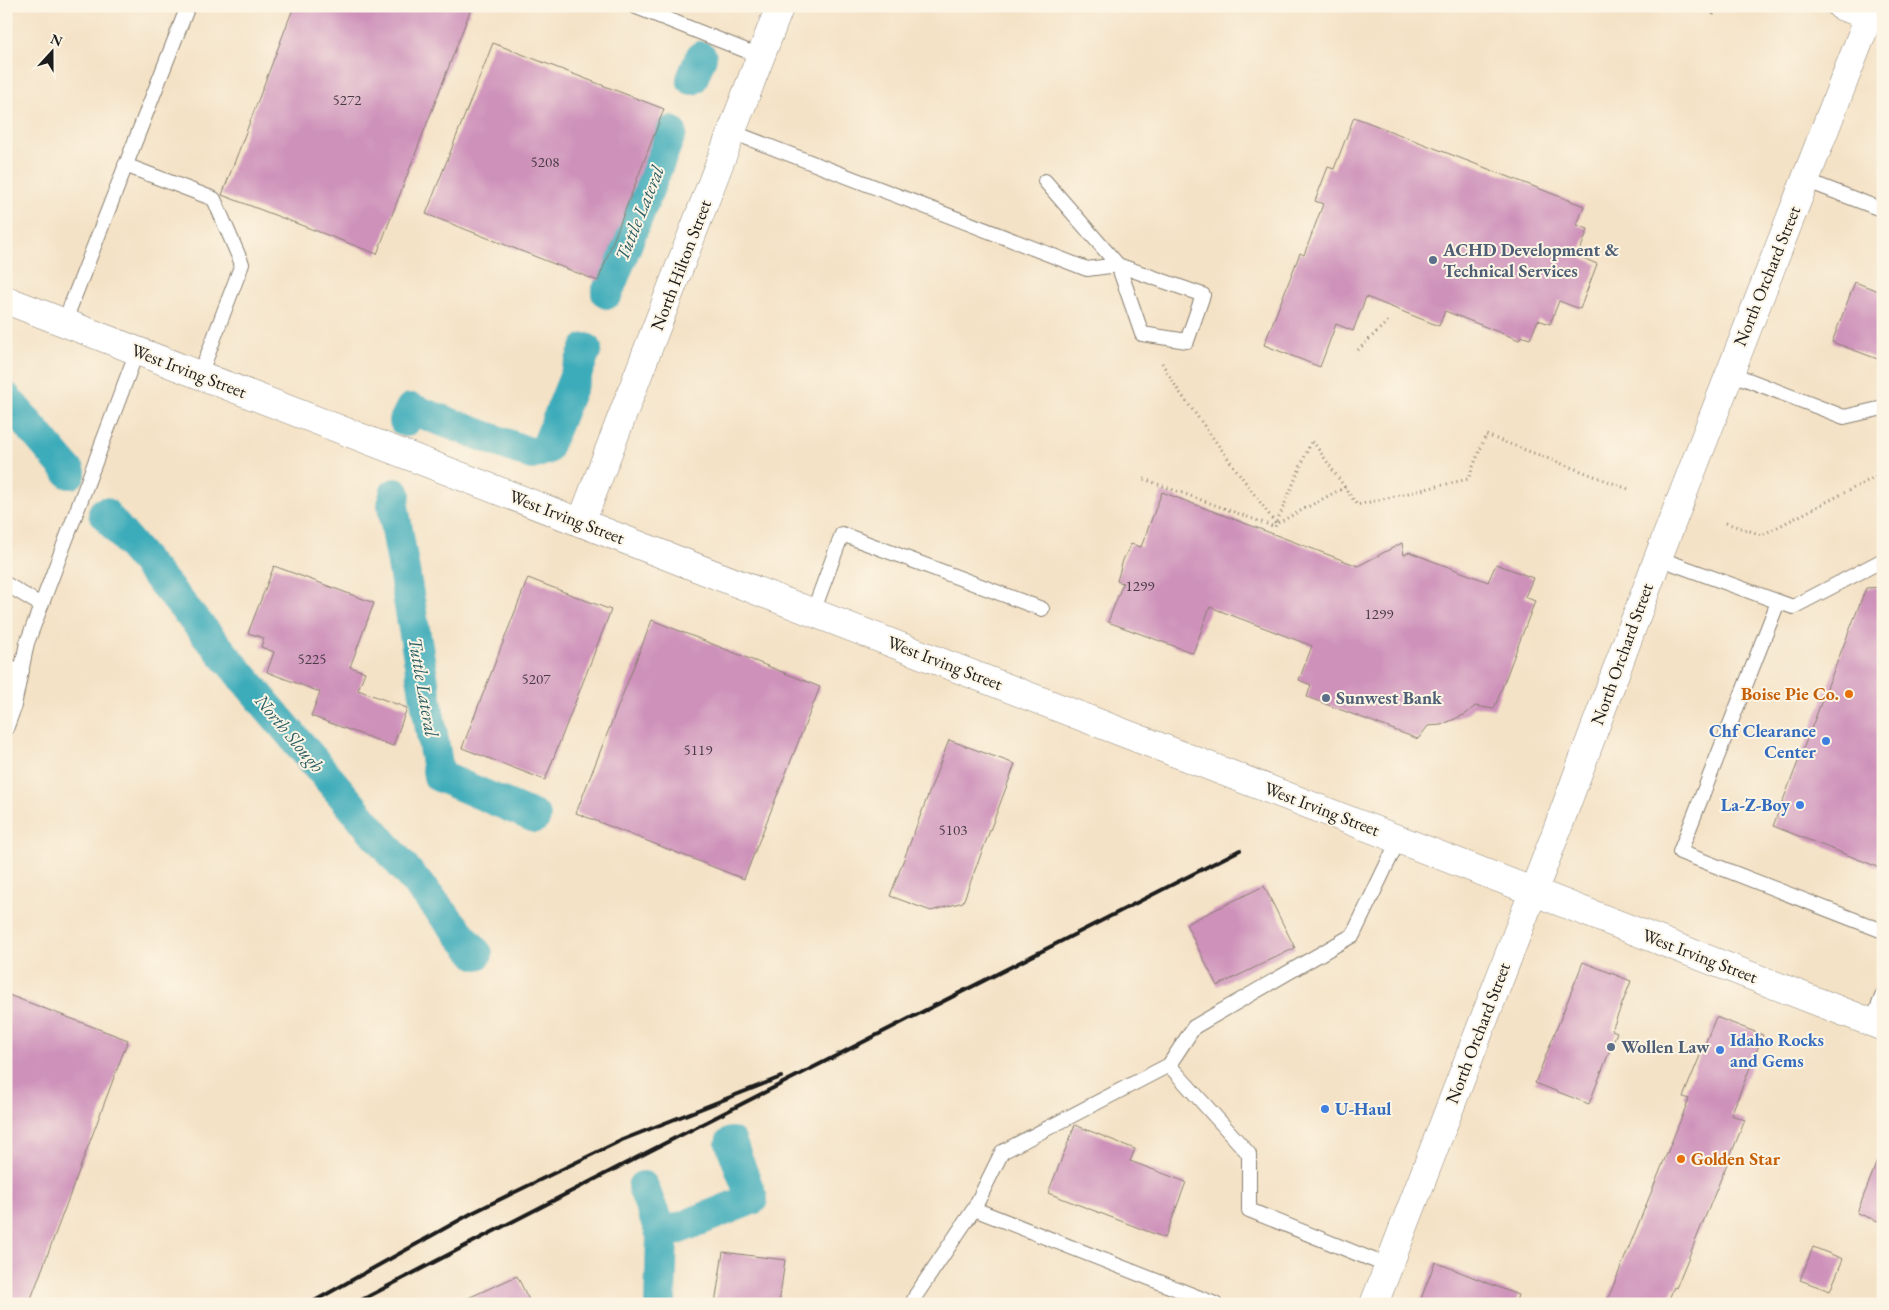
<svg xmlns="http://www.w3.org/2000/svg" width="1889" height="1310" font-family="'EB Garamond',serif">
  <rect width="100%" height="100%" fill="#fcf5e5"/>
  <filter id="ink" filterUnits="userSpaceOnUse"><feTurbulence type="fractalNoise" baseFrequency=".02" numOctaves="2"/><feDisplacementMap in="SourceGraphic" scale="10" xChannelSelector="R" yChannelSelector="G"/><feConvolveMatrix kernelMatrix="1 2 1 2 8 2 1 2 1" color-interpolation-filters="sRGB"/></filter>
  <filter id="wash" filterUnits="userSpaceOnUse"><feTurbulence type="fractalNoise" baseFrequency=".0096" numOctaves="4" result="noise"/><feDisplacementMap in="SourceGraphic" scale="20" xChannelSelector="R" yChannelSelector="G"/><feGaussianBlur stdDeviation="1.12" result="paint"/><feColorMatrix in="noise" values="0 0 0 0 0 0 0 0 0 0 0 0 0 0 0 0 0 1.4 0 .05"/><feComposite in="paint" operator="in"/></filter>
  <g filter="url(#wash)">
    <rect width="100%" height="100%" fill="#f4e2c6"/>
    <g fill="none" stroke-linecap="round" stroke-linejoin="round">
      <!-- canal -->
      <path stroke="#3dacba" stroke-width="32" d="M 692,79 L 701,57
        M 607,293 L 671,132
        M 6,398 L 70,473
        M 405,421 L 411,409 L 532,454 L 546,449 L 586,349
        M 395,494 L 393,506 L 439,776 L 535,817
        M 104,513 L 477,954
        M 643,1187 L 662,1235 L 660,1304
        M 662,1235 L 752,1199 L 731,1143"/>
    </g>
    <g id="blocks">
      <!-- building -->
      <path fill="#ce91ba" d="M 294,6 L 472,6 L 377,254 L 222,195 Z
        M 493,43 L 664,109 L 598,281 L 426,214 Z
        M 1354,117 L 1584,206 L 1577,225 L 1588,229 L 1578,256 L 1597,264 L 1580,309 L 1559,301 L 1550,324 L 1538,320 L 1530,339 L 1521,336 L 1519,340 L 1445,311 L 1439,326 L 1366,297 L 1353,331 L 1336,324 L 1320,367 L 1264,345 L 1300,253 L 1304,255 L 1323,204 L 1315,201 L 1328,167 L 1334,169 Z
        M 1855,282 L 1883,293 L 1883,361 L 1832,342 Z
        M 1162,492 L 1358,566 L 1402,543 L 1404,555 L 1409,552 L 1488,582 L 1496,564 L 1533,578 L 1525,597 L 1535,601 L 1494,709 L 1475,706 L 1466,714 L 1441,725 L 1428,726 L 1418,739 L 1307,697 L 1311,685 L 1299,680 L 1312,646 L 1210,607 L 1193,653 L 1108,622 L 1123,583 L 1117,581 L 1123,560 L 1131,544 L 1141,547 Z
        M 274,566 L 374,603 L 350,667 L 365,672 L 358,690 L 407,708 L 393,746 L 311,716 L 320,692 L 267,672 L 274,652 L 261,647 L 264,638 L 248,633 Z
        M 528,578 L 611,610 L 545,780 L 462,748 Z
        M 1883,587 L 1883,869 L 1773,826 L 1866,588 Z
        M 652,620 L 820,687 L 744,879 L 576,813 Z
        M 949,740 L 1015,764 L 963,902 L 931,911 L 890,896 Z
        M 1264,886 L 1295,948 L 1217,986 L 1186,924 Z
        M 1583,962 L 1631,981 L 1612,1030 L 1617,1032 L 1589,1104 L 1535,1083 Z
        M 6,994 L 128,1040 L 29,1304 L 6,1304 Z
        M 1716,1017 L 1763,1035 L 1731,1115 L 1745,1120 L 1676,1288 L 1674,1287 L 1667,1304 L 1606,1304 L 1689,1099 L 1683,1097 Z
        M 1075,1125 L 1135,1149 L 1130,1161 L 1186,1182 L 1165,1238 L 1048,1193 Z
        M 1883,1146 L 1883,1223 L 1857,1213 Z
        M 1813,1247 L 1843,1259 L 1830,1291 L 1800,1280 Z
        M 723,1252 L 785,1260 L 779,1304 L 715,1304 Z
        M 1435,1262 L 1518,1295 L 1515,1304 L 1419,1304 Z
        M 517,1276 L 531,1304 L 470,1304 L 468,1298 Z"/>
    </g>
  </g>
  <g filter="url(#ink)">
    <use href="#blocks" fill-opacity="0" stroke="#887f71" stroke-width="1"/>
    <g fill="none" stroke-linecap="round" stroke-linejoin="round">
      <!-- service casing -->
      <g stroke="#887f71" stroke-width="16">
        <path id="service" d="M 634,6 L 762,57
          M 732,132 L 1087,269 L 1118,265 L 1142,334 L 1187,341 L 1203,295 L 1118,265 L 1045,181
          M 125,165 L 214,199 L 242,264 L 200,375
          M 1805,180 L 1883,210
          M 64,323 L 188,6
          M 1730,373 L 1844,417 L 1883,408
          M 1658,558 L 1793,607 L 1883,560
          M 6,584 L 41,605
          M 1778,602 L 1680,852 L 1883,931
          M 813,612 L 842,534 L 1042,609
          M 6,666 L 22,671
          M 6,729 L 13,710 L 27,643 L 137,351
          M 1872,1022 L 1883,994
          M 1169,1065 L 1249,1154 L 1249,1210 L 1388,1266
          M 974,1209 L 1002,1152 L 1169,1065 L 1194,1027 L 1353,935 L 1399,839
          M 912,1304 L 916,1295 L 974,1209 L 1215,1304"/>
      </g>
      <!-- minor casing -->
      <g stroke="#887f71" stroke-width="29">
        <path id="minor" d="M 1841,6 L 1869,16
          M 581,523 L 780,6"/>
      </g>
      <!-- tertiary casing -->
      <g stroke="#887f71" stroke-width="29">
        <path id="tertiary" d="M 6,300 L 1883,1027"/>
      </g>
      <!-- secondary casing -->
      <g stroke="#887f71" stroke-width="29">
        <path id="secondary" d="M 1374,1304 L 1554,838 L 1658,558 L 1873,6"/>
      </g>
      <!-- path -->
      <path stroke="#887f71" stroke-width="3" stroke-dasharray="1 4" stroke-linecap="butt" d="M 1713,15 L 1716,6
        M 1358,350 L 1389,320
        M 1162,363 L 1178,390 L 1276,524 L 1312,440 L 1357,505 L 1468,479 L 1486,435 L 1631,490
        M 1144,479 L 1275,527 L 1276,524 L 1345,487
        M 1726,523 L 1762,535 L 1883,473"/>
      <!-- service -->
      <use href="#service" stroke="#fff" stroke-width="14"/>
      <!-- minor -->
      <use href="#minor" stroke="#fff" stroke-width="28"/>
      <!-- tertiary -->
      <use href="#tertiary" stroke="#fff" stroke-width="28"/>
      <!-- secondary -->
      <use href="#secondary" stroke="#fff" stroke-width="28"/>
      <!-- rail -->
      <path stroke="#1c1c1c" stroke-width="4" d="M 309,1304 L 474,1212 L 622,1140 L 781,1077
        M 354,1304 C 648,1150 945,1001 1240,850"/>
    </g>
  </g>
  <!-- markers -->
  <g fill="#5c6f8a" stroke="#fcf5e5" stroke-width="2">
    <circle cx="1433" cy="260" r="5"/>
    <circle cx="1326" cy="698" r="5"/>
    <circle cx="1611" cy="1047" r="5"/>
  </g>
  <g fill="#e8710a" stroke="#fcf5e5" stroke-width="2">
    <circle cx="1849" cy="694" r="5"/>
    <circle cx="1681" cy="1159" r="5"/>
  </g>
  <g fill="#3f7fe0" stroke="#fcf5e5" stroke-width="2">
    <circle cx="1826" cy="741" r="5"/>
    <circle cx="1800" cy="805" r="5"/>
    <circle cx="1720" cy="1050" r="5"/>
    <circle cx="1325" cy="1109" r="5"/>
  </g>
  <g text-anchor="middle" stroke-width="4" stroke-linejoin="round" paint-order="stroke">
    <!-- number labels -->
    <g font-size="15" fill="#483944">
      <text x="347" y="105">5272</text>
      <text x="545" y="167">5208</text>
      <text x="1140" y="591">1299</text>
      <text x="1379" y="619">1299</text>
      <text x="312" y="664">5225</text>
      <text x="536" y="684">5207</text>
      <text x="698" y="755">5119</text>
      <text x="953" y="835">5103</text>
    </g>
    <!-- service labels -->
    <g font-size="18" font-weight="bold" fill="#4e5e75" stroke="#fcf5e5" text-anchor="start">
      <text x="1443" y="256">ACHD Development &amp;<tspan x="1443" dy="21">Technical Services</tspan></text>
      <text x="1336" y="704">Sunwest Bank</text>
      <text x="1621" y="1053">Wollen Law</text>
    </g>
    <!-- street labels -->
    <g font-size="18" fill="#1c1c1c" stroke="#fcf5e5">
      <text transform="translate(681 265) rotate(-69)" y="6">North Hilton Street</text>
      <text transform="translate(1767 276) rotate(-68)" y="6">North Orchard Street</text>
      <text transform="translate(189 371) rotate(21)" y="6">West Irving Street</text>
      <text transform="translate(567 517) rotate(21)" y="6">West Irving Street</text>
      <text transform="translate(1622 654) rotate(-70)" y="6">North Orchard Street</text>
      <text transform="translate(945 663) rotate(21)" y="6">West Irving Street</text>
      <text transform="translate(1322 809) rotate(21)" y="6">West Irving Street</text>
      <text transform="translate(1700 956) rotate(21)" y="6">West Irving Street</text>
      <text transform="translate(1478 1033) rotate(-69)" y="6">North Orchard Street</text>
    </g>
    <!-- food labels -->
    <g font-size="18" font-weight="bold" fill="#c56008" stroke="#fcf5e5" text-anchor="end">
      <text x="1839" y="700">Boise Pie Co.</text>
      <text x="1691" y="1165" text-anchor="start">Golden Star</text>
    </g>
    <!-- shop labels -->
    <g font-size="18" font-weight="bold" fill="#366cbe" stroke="#fcf5e5" text-anchor="end">
      <text x="1816" y="737">Chf Clearance<tspan x="1816" dy="21">Center</tspan></text>
      <text x="1790" y="811">La-Z-Boy</text>
      <text x="1730" y="1046" text-anchor="start">Idaho Rocks<tspan x="1730" dy="21">and Gems</tspan></text>
      <text x="1335" y="1115" text-anchor="start">U-Haul</text>
    </g>
    <!-- water labels -->
    <g font-size="19" font-style="italic" fill="#2b5d63" stroke="#fcf5e5">
      <text transform="translate(639 213) rotate(-68)" y="7">Tuttle Lateral</text>
      <text transform="translate(424 687) rotate(80)" y="7">Tuttle Lateral</text>
      <text transform="translate(290 733) rotate(50)" y="7">North Slough</text>
    </g>
  </g>
  <!-- margin -->
  <rect width="1889" height="1310" fill="none" stroke="#fcf5e5" stroke-width="25"/>
  <!-- north arrow -->
  <g transform="translate(52 52) rotate(21)" stroke="#fcf5e5" stroke-width="4" paint-order="stroke">
  <path d="M0-4L9 19L0 12L-9 19Z" fill="#1c1c1c"/>
  <text y="-8" font-size="14" font-weight="bold" text-anchor="middle" fill="#1c1c1c">N</text>
  </g>
</svg>
